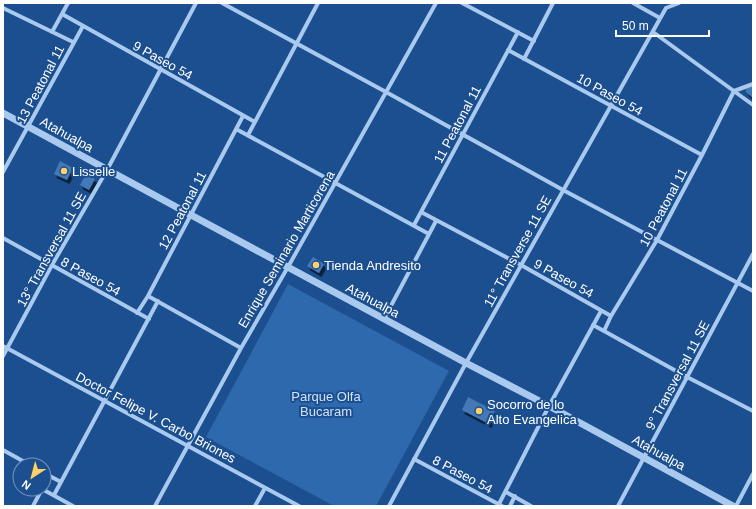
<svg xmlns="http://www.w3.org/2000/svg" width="756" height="509" font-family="Arial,sans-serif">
  <defs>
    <filter id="shadow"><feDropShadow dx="2.5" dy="4" stdDeviation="0" flood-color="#0009"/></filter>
  </defs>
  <rect width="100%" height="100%" fill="#1b4f8f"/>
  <!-- green -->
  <path fill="#2e69ad" d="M 288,284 L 449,371 L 376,506 L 334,506 L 206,437 Z"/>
  <!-- building -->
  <path fill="#4478b7" filter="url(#shadow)" d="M 753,86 L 753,98 L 746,92 L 746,89 Z
    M 60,161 L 73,168 L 67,180 L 54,174 Z
    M 86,174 L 95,179 L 89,190 L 80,185 Z
    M 313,257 L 324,264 L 319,273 L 307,266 Z
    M 468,397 L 495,411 L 489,424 L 462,410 Z"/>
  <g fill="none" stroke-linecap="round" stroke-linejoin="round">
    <!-- minor -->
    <path stroke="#a9c9ee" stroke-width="4" d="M 222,3 L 386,92 L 563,190 L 753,291
      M 462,3 L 534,41
      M 633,3 L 660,18
      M 3,8 L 73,42
      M 666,8 L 679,3
      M 62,14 L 255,122
      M 52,32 L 68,3
      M 653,32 L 753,105
      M 508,50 L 702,155
      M 524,59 L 553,3
      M 236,129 L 429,234
      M 248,135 L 318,3
      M 3,172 L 83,26
      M 421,212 L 521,265 L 611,316
      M 414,225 L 518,32
      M 3,238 L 149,319
      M 148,296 L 241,348
      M 137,313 L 148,296 L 243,116
      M 384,319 L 436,221
      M 593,325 L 604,331 L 687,377 L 753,411
      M 604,331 L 611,316 L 657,240 L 702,155 L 734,91 L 753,84
      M 3,346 L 299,506
      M 3,356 L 52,265 L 107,170 L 196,3
      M 3,450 L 30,465
      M 414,459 L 502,506
      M 44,473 L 61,482
      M 44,486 L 49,476
      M 42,489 L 73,506
      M 506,492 L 531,506
      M 54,495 L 158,301
      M 499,504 L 549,406 L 601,311
      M 33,506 L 42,489
      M 155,506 L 241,348 L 288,267 L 436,3
      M 255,506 L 265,488
      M 389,506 L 466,363 L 666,8
      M 510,506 L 515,496
      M 618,506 L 753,254
      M 736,506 L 753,474"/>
    <!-- tertiary -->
    <path stroke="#a9c9ee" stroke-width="7" d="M 3,113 L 191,215 L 466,363 L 549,406 L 733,506"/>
  </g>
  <!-- markers -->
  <g fill="#ffd166" stroke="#1b4f8f" stroke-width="1.5">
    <circle cx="64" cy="171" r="4"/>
    <circle cx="316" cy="265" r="4"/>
    <circle cx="479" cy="411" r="4"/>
  </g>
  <g text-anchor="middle" stroke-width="4" stroke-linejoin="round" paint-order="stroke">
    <!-- street labels -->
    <g font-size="13" fill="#fff" stroke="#1b4f8f">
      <text transform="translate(163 60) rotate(29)" y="5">9 Paseo 54</text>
      <text transform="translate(40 84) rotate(-62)" y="5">13 Peatonal 11</text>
      <text transform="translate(610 94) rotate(29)" y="5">10 Paseo 54</text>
      <text transform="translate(457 124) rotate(-62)" y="5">11 Peatonal 11</text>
      <text transform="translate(67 134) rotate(29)" y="5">Atahualpa</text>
      <text transform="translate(663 207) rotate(-62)" y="5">10 Peatonal 11</text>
      <text transform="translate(182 210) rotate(-62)" y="5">12 Peatonal 11</text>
      <text transform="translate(51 249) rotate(-61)" y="5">13° Transversal 11 SE</text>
      <text transform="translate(286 249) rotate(-60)" y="5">Enrique Seminario Marticorena</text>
      <text transform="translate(517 251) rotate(-61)" y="5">11° Transverse 11 SE</text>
      <text transform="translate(91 276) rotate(29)" y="5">8 Paseo 54</text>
      <text transform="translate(564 278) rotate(29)" y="5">9 Paseo 54</text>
      <text transform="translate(373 300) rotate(28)" y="5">Atahualpa</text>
      <text transform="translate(677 375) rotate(-62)" y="5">9° Transversal 11 SE</text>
      <text transform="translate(156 417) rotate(28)" y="5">Doctor Felipe V. Carbo Briones</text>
      <text transform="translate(659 452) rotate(29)" y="5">Atahualpa</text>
      <text transform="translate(463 474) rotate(28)" y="5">8 Paseo 54</text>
    </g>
    <!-- poi labels -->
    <g font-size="13" fill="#fff" stroke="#1b4f8f" text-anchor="start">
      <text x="72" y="176">Lisselle</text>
      <text x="324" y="270">Tienda Andresito</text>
      <text x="487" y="409">Socorro de lo<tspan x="487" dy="15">Alto Evangelica</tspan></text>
    </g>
    <!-- park labels -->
    <g font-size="13" fill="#cfe3fa" stroke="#1b4f8f">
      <text x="326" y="401">Parque Olfa<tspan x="326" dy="15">Bucaram</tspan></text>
    </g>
  </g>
  <!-- border -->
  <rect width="756" height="509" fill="none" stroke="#ffffff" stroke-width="8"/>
  <!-- north arrow -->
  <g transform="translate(32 477) rotate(216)"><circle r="19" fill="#1b4f8f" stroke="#7695bc"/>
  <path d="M0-3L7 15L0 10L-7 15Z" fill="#ffd166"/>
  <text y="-6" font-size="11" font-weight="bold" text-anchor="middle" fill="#ffffff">N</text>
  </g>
  <!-- scale -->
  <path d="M616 30v6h93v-6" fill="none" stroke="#ffffff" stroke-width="2"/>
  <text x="622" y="30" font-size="12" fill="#ffffff" stroke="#1b4f8f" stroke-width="3" paint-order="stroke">50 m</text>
</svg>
